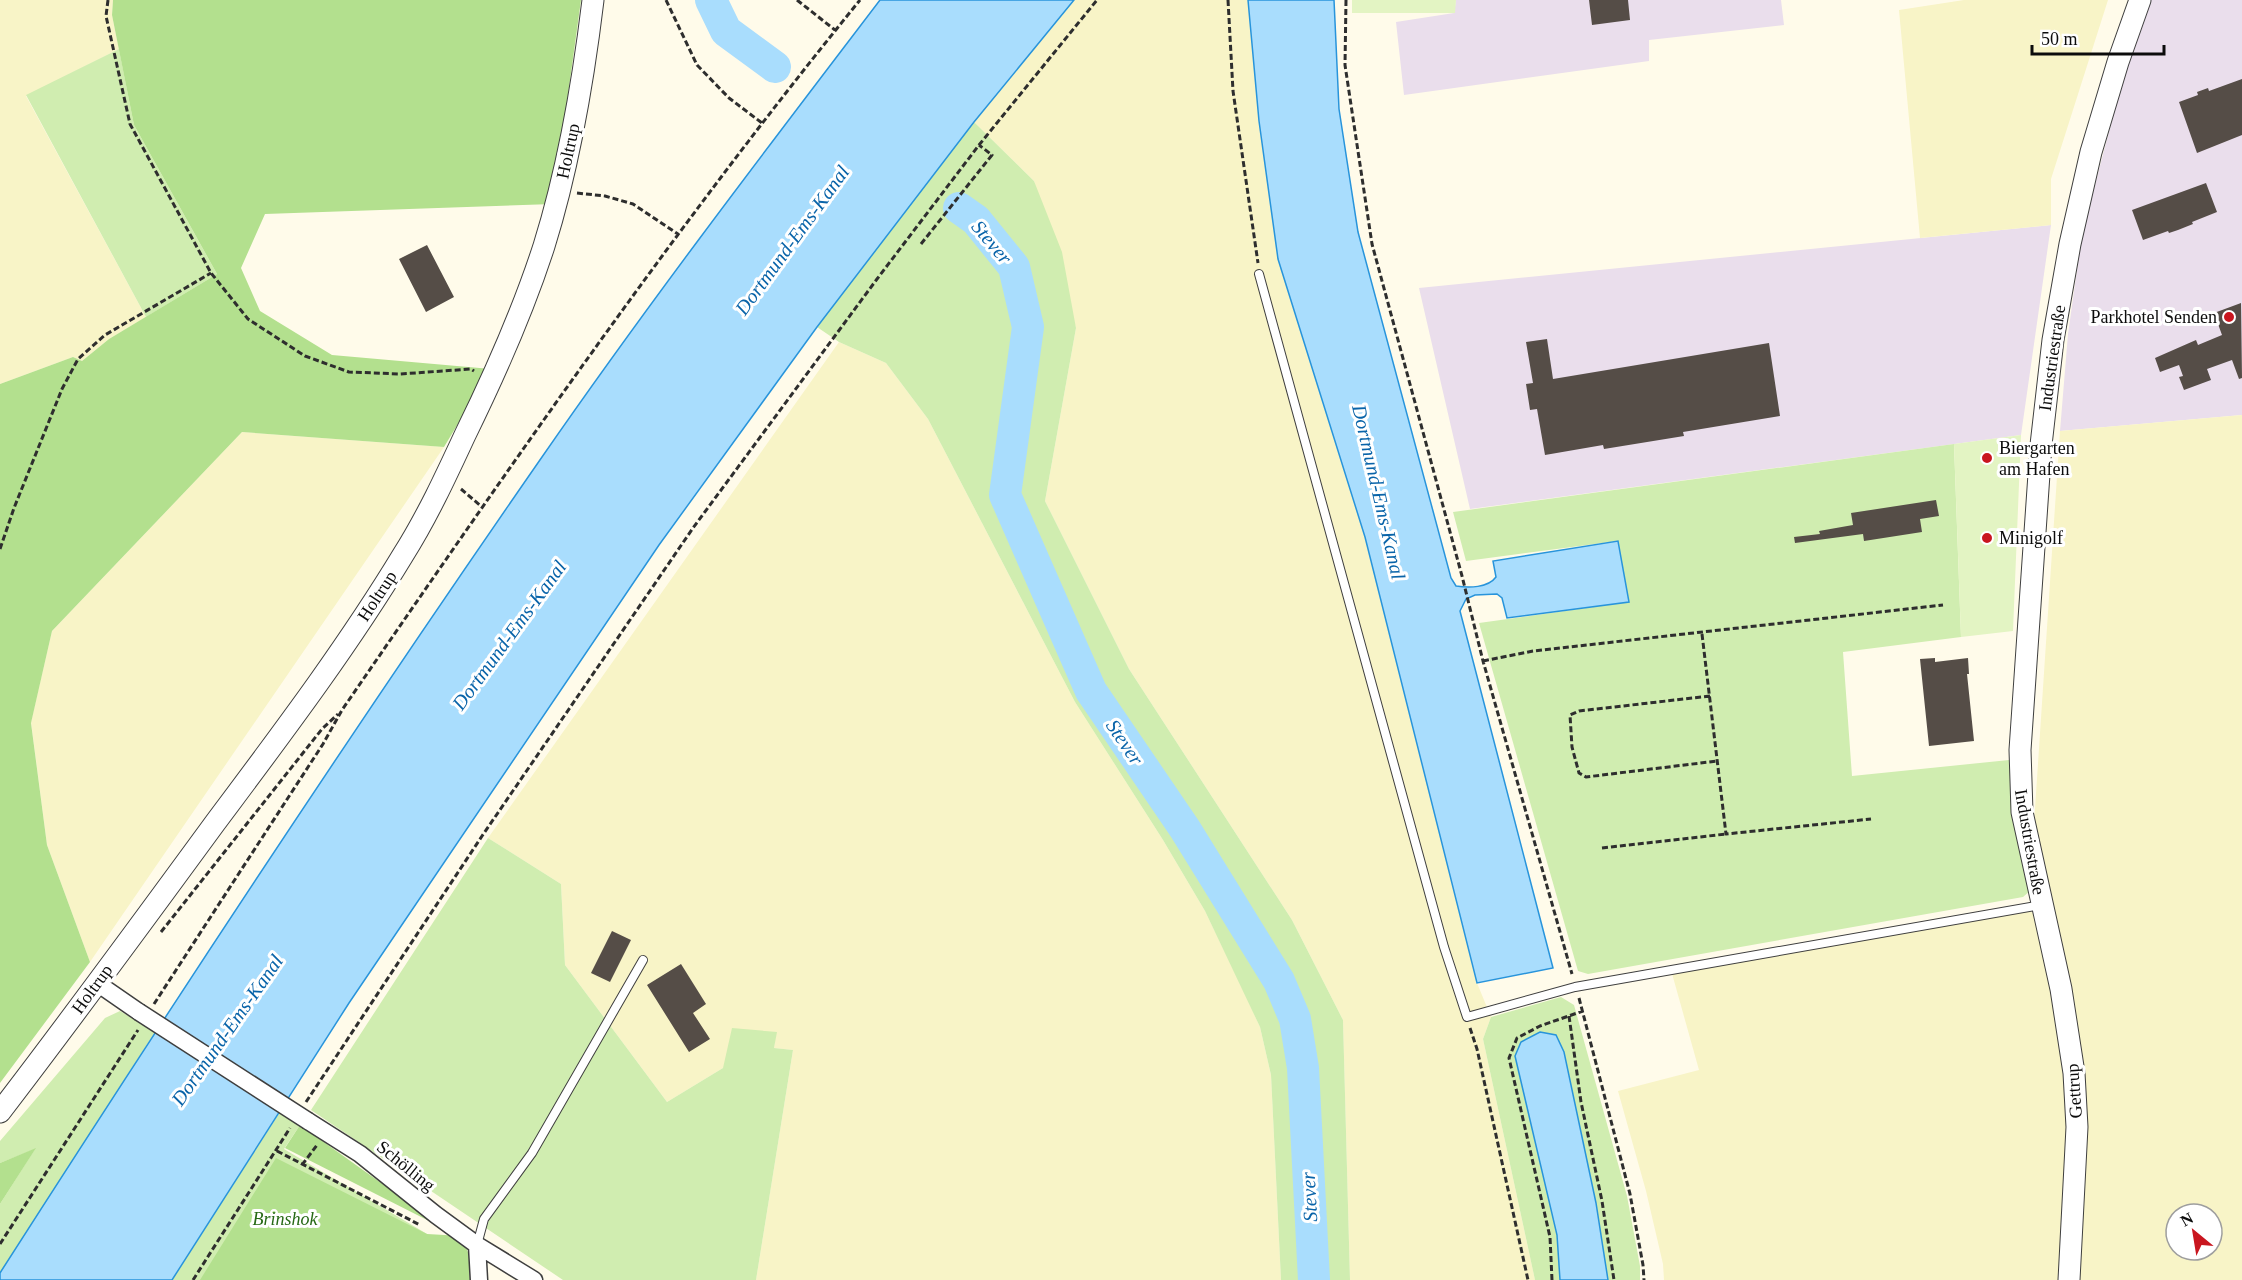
<svg xmlns="http://www.w3.org/2000/svg" width="2242" height="1280" font-family="Georgia,serif">
  <rect width="100%" height="100%" fill="#fffbea"/>
  <!-- industrial -->
  <path fill="#eadeec" d="M 1456,0 L 1781,0 L 1784,25 L 1649,40 L 1649,61 L 1404,95 L 1396,22 L 1454,13 Z
    M 2150,0 L 2242,0 L 2242,415 L 2060,431 L 2068,334 L 2082,234 L 2127,63 Z
    M 2051,225 L 2021,435 L 1470,509 L 1419,288 Z"/>
  <!-- farmland -->
  <path fill="#f8f4c7" fill-rule="evenodd" d="M 0,0 L 113,0 L 112,15 L 119,49 L 26,96 L 146,317 L 109,339 L 82,361 L 73,357 L 0,384 Z
    M 1074,0 L 1248,0 L 1259,121 L 1278,259 L 1365,537 L 1477,983 L 1491,1017 L 1483,1039 L 1535,1280 L 1350,1280 L 1343,1020 L 1292,920 L 1129,669 L 1045,501 L 1076,328 L 1034,181 L 974,122 Z
    M 1964,0 L 2108,0 L 2051,179 L 2051,225 L 1920,238 L 1899,10 Z
    M 839,342 L 886,363 L 928,419 L 1075,702 L 1163,840 L 1205,911 L 1245,994 L 1260,1027 L 1271,1075 L 1281,1280 L 756,1280 L 793,1050 L 774,1048 L 776,1032 L 723,1068 L 667,1102 L 565,965 L 561,884 L 488,838 Z
    M 2242,415 L 2242,1280 L 2077,1280 L 2084,1127 L 2034,824 L 2060,431 ZM 2176,1214 L 2212,1214 L 2212,1250 L 2176,1250 Z
    M 242,432 L 444,447 L 90,962 L 47,845 L 31,722 L 52,631 Z
    M 2025,910 L 2034,913 L 2039,921 L 2069,1074 L 2064,1280 L 1664,1280 L 1663,1264 L 1646,1191 L 1618,1091 L 1699,1070 L 1671,970 Z"/>
  <!-- green -->
  <path fill="#d0edb0" d="M 119,49 L 134,125 L 217,274 L 146,317 L 26,95 Z
    M 974,122 L 1034,181 L 1062,252 L 1076,328 L 1045,501 L 1129,669 L 1292,920 L 1343,1020 L 1350,1280 L 1281,1280 L 1271,1075 L 1260,1027 L 1205,911 L 1163,840 L 1075,702 L 928,419 L 886,363 L 839,342 L 817,327 Z
    M 1954,444 L 1961,637 L 1843,652 L 1852,776 L 2009,760 L 2013,810 L 2031,890 L 2023,897 L 1588,974 L 1578,971 L 1479,623 L 1629,602 L 1618,541 L 1466,561 L 1453,512 Z
    M 488,838 L 561,884 L 565,965 L 667,1102 L 723,1068 L 732,1028 L 777,1032 L 774,1048 L 793,1050 L 756,1280 L 563,1280 L 311,1110 Z
    M 1561,997 L 1574,1005 L 1627,1196 L 1640,1266 L 1640,1280 L 1608,1280 L 1596,1203 L 1564,1052 L 1557,1235 L 1560,1280 L 1535,1280 L 1483,1039 L 1491,1017 Z
    M 120,1011 L 155,1032 L 0,1273 L 0,1204 L 35,1149 L 0,1163 L 0,1141 L 105,1018 Z
    M 280,1112 L 300,1125 L 284,1149 L 449,1247 L 453,1280 L 172,1280 Z"/>
  <!-- forest -->
  <path fill="#b3e08e" d="M 113,0 L 581,0 L 553,204 L 265,214 L 241,268 L 260,311 L 332,355 L 491,369 L 444,447 L 242,432 L 52,631 L 31,723 L 47,845 L 90,962 L 0,1083 L 0,384 L 73,357 L 82,361 L 109,339 L 217,274 L 134,125 L 112,15 Z
    M 300,1125 L 433,1220 L 431,1222 L 285,1148 Z
    M 36,1148 L 0,1204 L 0,1163 Z
    M 276,1158 L 427,1234 L 462,1236 L 469,1255 L 470,1280 L 200,1280 Z"/>
  <!-- pitch -->
  <path fill="#e3f4c3" d="M 1352,0 L 1456,0 L 1455,13 L 1352,13 Z
    M 2021,435 L 2013,631 L 1961,637 L 1954,444 Z"/>
  <!-- water -->
  <path fill="#a9ddfd" stroke="#2894db" stroke-width="1.5" d="M 880,0 L 1074,0 L 974,122 L 817,327 L 659,545 L 349,1003 L 172,1280 L 0,1280 L 0,1273 C 176,998 356,725 542,457 C 650,301 765,151 880,0 Z
    M 1248,0 L 1334,0 L 1339,109 L 1358,232 L 1451,578 L 1456,586 C 1469,588 1488,588 1496,577 L 1493,561 L 1618,541 L 1629,602 L 1507,618 L 1502,598 L 1497,594 L 1475,595 L 1466,599 L 1460,611 L 1553,968 L 1477,983 L 1365,537 L 1278,259 L 1259,121 Z
    M 1540,1032 L 1556,1035 L 1564,1052 L 1596,1203 L 1608,1280 L 1560,1280 L 1557,1235 L 1515,1056 L 1521,1042 Z"/>
  <g fill="none" stroke-linecap="round" stroke-linejoin="round">
    <!-- river -->
    <path stroke="#a9ddfd" stroke-width="32" d="M 711,0 L 726,31 L 775,67
      M 959,208 L 976,220 L 1014,267 L 1028,327 L 1005,495 L 1091,691 L 1185,829 L 1279,981 L 1295,1019 L 1303,1068 L 1314,1280"/>
  </g>
  <!-- building -->
  <path fill="#554d47" d="M 1589,0 L 1628,0 L 1630,20 L 1592,25 Z
    M 2242,79 L 2242,135 L 2197,153 L 2179,102 L 2198,95 L 2197,92 L 2208,88 L 2209,91 Z
    M 2206,183 L 2217,212 L 2192,222 L 2193,224 L 2178,230 L 2169,233 L 2168,231 L 2143,240 L 2132,210 Z
    M 427,245 L 454,297 L 426,312 L 399,259 Z
    M 2241,303 L 2242,378 L 2239,379 L 2232,360 L 2207,369 L 2211,380 L 2184,390 L 2179,377 L 2183,376 L 2179,365 L 2160,372 L 2155,358 L 2196,340 L 2198,345 L 2222,335 L 2214,313 Z
    M 1547,339 L 1553,379 L 1769,343 L 1780,416 L 1683,432 L 1684,436 L 1604,449 L 1603,445 L 1545,455 L 1537,409 L 1530,410 L 1526,384 L 1533,383 L 1526,342 Z
    M 1936,500 L 1939,516 L 1920,519 L 1922,532 L 1864,541 L 1863,534 L 1795,543 L 1794,537 L 1820,534 L 1819,531 L 1853,525 L 1851,513 Z
    M 1935,658 L 1935,662 L 1968,658 L 1969,674 L 1967,674 L 1974,741 L 1929,746 L 1920,659 Z
    M 612,931 L 631,940 L 610,982 L 591,973 Z
    M 681,964 L 706,1004 L 693,1013 L 710,1039 L 689,1052 L 647,985 Z"/>
  <g fill="none" stroke-linecap="round" stroke-linejoin="round">
    <!-- service casing -->
    <g stroke="#3f3f3f" stroke-width="10">
      <path id="service" d="M 1259,274 L 1444,947 L 1467,1017 L 1575,987 L 2041,905
        M 477,1245 L 484,1219 L 532,1153 L 643,960"/>
    </g>
    <!-- minor casing -->
    <g stroke="#3f3f3f" stroke-width="19">
      <path id="minor" d="M 97,983 L 139,1012
        M 308,1121 L 360,1154 L 436,1215 L 477,1245 L 534,1280
        M 477,1245 L 479,1280"/>
    </g>
    <!-- tertiary casing -->
    <g stroke="#3f3f3f" stroke-width="23">
      <path id="tertiary" d="M 0,1112 C 73,1017 144,920 215,823 C 280,736 346,649 403,555 C 427,517 446,476 465,435 C 495,374 523,311 544,246 C 569,166 583,83 593,0
        M 2069,1280 L 2077,1127 L 2074,1073 L 2061,989 L 2022,812 L 2020,750 L 2041,445 L 2053,340 L 2070,244 L 2091,152 L 2118,62 L 2140,0"/>
    </g>
    <!-- path -->
    <path stroke="#2e2e2e" stroke-width="3" stroke-dasharray="6 3" stroke-linecap="butt" d="M 108,0 L 106,16 L 130,124 L 211,273 L 248,319 L 305,356 L 349,372 L 400,374 L 471,369 L 474,371
      M 666,0 L 697,65 L 729,98 L 762,123
      M 797,0 L 835,30
      M 1228,0 L 1233,91 L 1258,263
      M 1346,0 L 1345,65 L 1372,244 L 1462,576 L 1483,661 L 1572,974
      M 577,193 L 605,196 L 633,204 L 678,234
      M 921,244 L 992,155 L 979,145
      M 461,489 L 482,507
      M 0,549 L 14,508 L 62,389 L 78,359 L 105,335 L 211,273
      M 1702,634 L 1726,834 L 1871,819
      M 1483,661 L 1533,651 L 1943,605
      M 1710,696 L 1579,711 L 1570,715 L 1572,747 L 1579,773 L 1586,777 L 1717,761
      M 1602,848 L 1726,834
      M 161,932 L 322,729 L 338,714
      M 1579,998 L 1630,1194 L 1643,1265 L 1644,1280
      M 154,1004 L 323,744 L 342,710 C 508,469 675,227 860,0
      M 1569,1016 L 1581,1102 L 1602,1201 L 1614,1280
      M 1470,1028 L 1477,1049 L 1528,1280
      M 306,1102 L 482,836 L 693,528 L 877,279 L 979,145 L 1097,0
      M 277,1151 L 420,1225
      M 302,1165 L 317,1145
      M 0,1244 L 138,1030
      M 193,1280 L 290,1128
      M 1552,1280 L 1550,1237 L 1509,1058 L 1517,1038 L 1540,1026 L 1583,1011"/>
    <!-- service -->
    <use href="#service" stroke="#fff" stroke-width="8"/>
    <!-- minor -->
    <use href="#minor" stroke="#fff" stroke-width="16"/>
    <!-- tertiary -->
    <use href="#tertiary" stroke="#fff" stroke-width="21"/>
    <!-- minor-bridge casing -->
    <g stroke="#3f3f3f" stroke-width="19" stroke-linecap="butt">
      <path id="minor-bridge" d="M 139,1012 L 308,1121"/>
    </g>
    <!-- minor-bridge -->
    <use href="#minor-bridge" stroke="#fff" stroke-width="16"/>
  </g>
  <!-- markers -->
  <g fill="#c9161f" stroke="#fff" stroke-width="2">
    <circle cx="2229" cy="317" r="6"/>
    <circle cx="1987" cy="458" r="6"/>
    <circle cx="1987" cy="538" r="6"/>
  </g>
  <g text-anchor="middle" stroke-width="6" stroke-linejoin="round" paint-order="stroke">
    <!-- street labels -->
    <g font-size="18" fill="#0c0c0c" stroke="#fff">
      <text transform="translate(568 151) rotate(-78)" y="6">Holtrup</text>
      <text transform="translate(2052 358) rotate(-82)" y="6">Industriestraße</text>
      <text transform="translate(377 596) rotate(-57)" y="6">Holtrup</text>
      <text transform="translate(2030 842) rotate(80)" y="6">Industriestraße</text>
      <text transform="translate(92 989) rotate(-54)" y="6">Holtrup</text>
      <text transform="translate(2074 1091) rotate(-94)" y="6">Gettrup</text>
      <text transform="translate(406 1166) rotate(39)" y="6">Schölling</text>
    </g>
    <!-- poi labels -->
    <g font-size="18" fill="#0c0c0c" stroke="#fff" text-anchor="start">
      <text x="2217" y="323" text-anchor="end">Parkhotel Senden</text>
      <text x="1999" y="454">Biergarten<tspan x="1999" dy="21">am Hafen</tspan></text>
      <text x="1999" y="544">Minigolf</text>
    </g>
    <!-- park labels -->
    <g font-size="18" font-style="italic" fill="#276916" stroke="#fff">
      <text x="285" y="1225">Brinshok</text>
    </g>
    <!-- water labels -->
    <g font-size="20" font-style="italic" fill="#0964a9" stroke="#fff">
      <text transform="translate(792 240) rotate(-54)" y="7">Dortmund-Ems-Kanal</text>
      <text transform="translate(992 242) rotate(50)" y="7">Stever</text>
      <text transform="translate(1379 492) rotate(77)" y="7">Dortmund-Ems-Kanal</text>
      <text transform="translate(509 635) rotate(-54)" y="7">Dortmund-Ems-Kanal</text>
      <text transform="translate(1125 742) rotate(56)" y="7">Stever</text>
      <text transform="translate(227 1030) rotate(-55)" y="7">Dortmund-Ems-Kanal</text>
      <text transform="translate(1309 1197) rotate(-93)" y="7">Stever</text>
    </g>
  </g>
  <!-- north arrow -->
  <g transform="translate(2194 1232) rotate(330)"><circle r="28" fill="#ffffff" stroke="#9e9e9e" stroke-width="1.5"/>
  <path d="M0-4.5L10 22L0 15L-10 22Z" fill="#c9161f"/>
  <text y="-9" font-size="16" font-weight="bold" text-anchor="middle" fill="#0c0c0c">N</text>
  </g>
  <!-- scale -->
  <path d="M2032 45v9h132v-9" fill="none" stroke="#0c0c0c" stroke-width="3"/>
  <text x="2041" y="45" font-size="18" fill="#0c0c0c" stroke="#ffffff" stroke-width="4.5" paint-order="stroke">50 m</text>
</svg>
